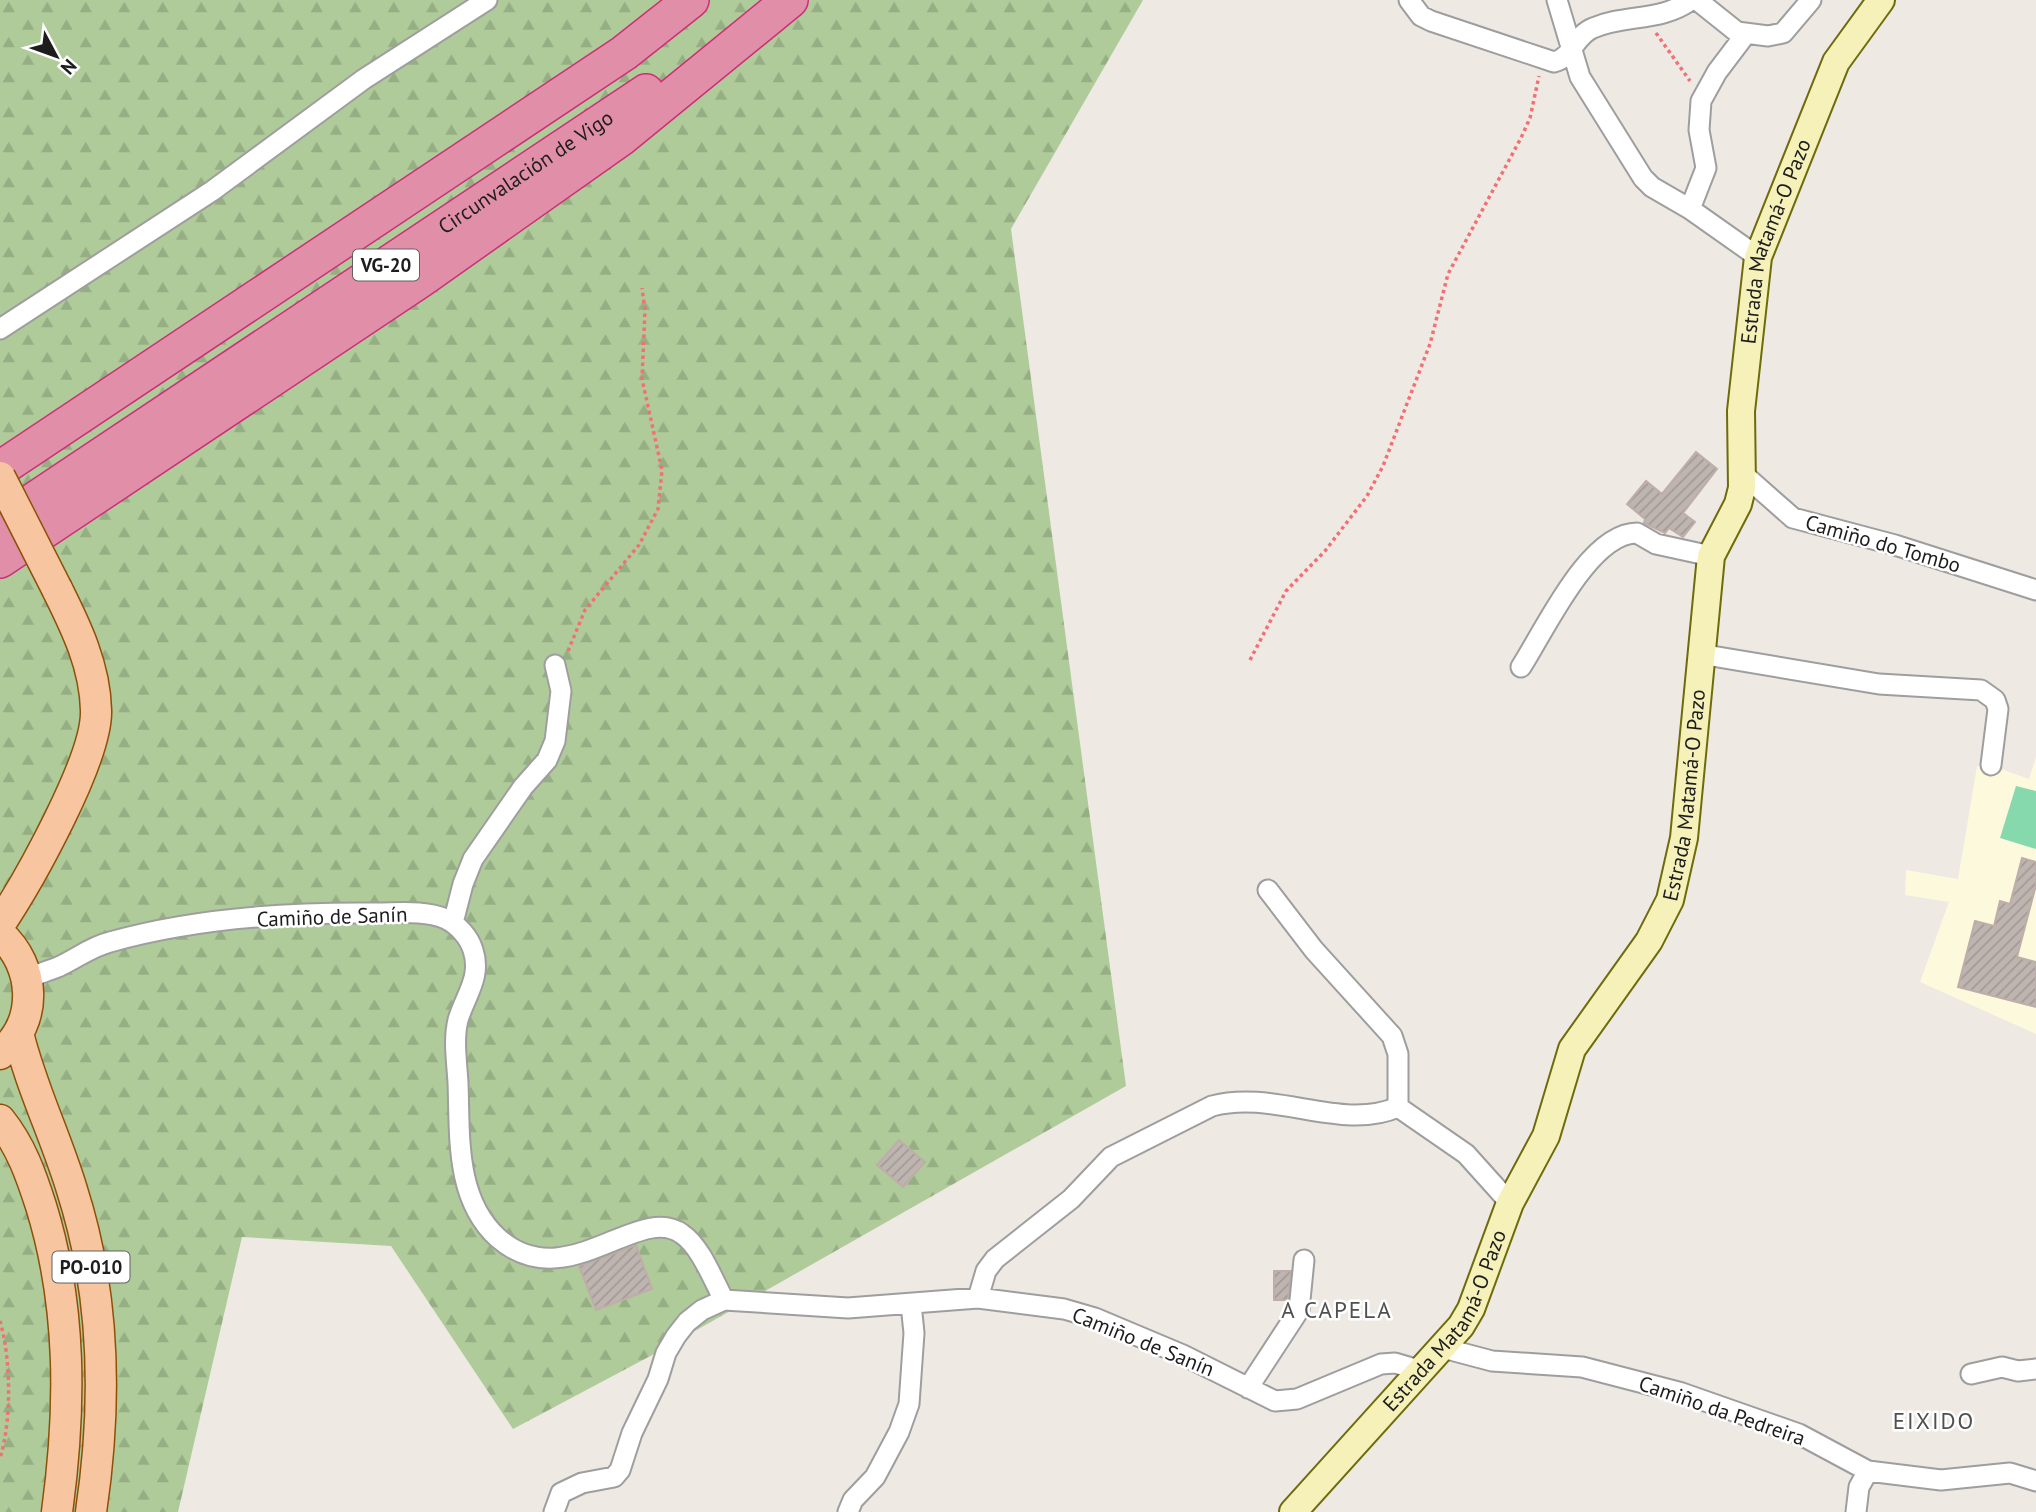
<svg xmlns="http://www.w3.org/2000/svg" width="2036" height="1512" font-family="'PT Sans',sans-serif">
  <defs>
    <pattern id="forest-firs" width="22" height="20" patternUnits="userSpaceOnUse" patternTransform="scale(1.75)"><rect width="22" height="20" fill="#afcb9a"/><path d="M5 1l3.5 6h-7zM16 11l3.5 6h-7z" fill="#96ae84"/></pattern>
    <pattern id="building-hatch" width="6" height="6" patternUnits="userSpaceOnUse" patternTransform="scale(1.75)"><rect width="6" height="6" fill="#beb4b0"/><path d="M-1 1l2-2M0 6l6-6M5 7l2-2" fill="none" stroke="#a39a97"/></pattern>
  </defs>
  <rect width="100%" height="100%" fill="#eee9e3"/>
  <!-- education -->
  <path fill="#fdf9dd" d="M 2036,757 L 2036,1034 L 1920,982 L 1949,902 L 1905,895 L 1906,870 L 1958,879 L 1977,766 L 1998,768 L 2029,779 Z"/>
  <!-- forest -->
  <path fill="url(#forest-firs)" d="M 0,0 L 1143,0 L 1011,229 L 1126,1086 L 656,1353 L 513,1429 L 391,1246 L 242,1237 L 178,1512 L 0,1512 Z"/>
  <!-- pitch -->
  <path fill="#85d9ad" d="M 2016,786 L 2036,791 L 2036,849 L 2000,838 Z"/>
  <!-- building -->
  <path fill="url(#building-hatch)" stroke="#beaea7" stroke-width="2" d="M 1696,452 L 1717,469 L 1683,513 L 1695,522 L 1683,537 L 1669,528 L 1665,533 L 1644,523 L 1645,519 L 1627,504 L 1646,481 L 1662,494 Z
    M 2022,858 L 2036,862 L 2036,885 L 2017,957 L 2036,962 L 2036,1007 L 1958,987 L 1975,921 L 1994,926 L 2000,901 L 2010,904 Z
    M 899,1140 L 925,1162 L 903,1187 L 877,1165 Z
    M 636,1245 L 652,1289 L 596,1310 L 579,1266 Z
    M 1274,1271 L 1291,1271 L 1288,1300 L 1274,1300 Z"/>
  <g fill="none" stroke-linecap="round" stroke-linejoin="round">
    <!-- street casing -->
    <g stroke="#9e9e9e" stroke-width="23">
      <path id="street" d="M 1409,0 L 1421,16 L 1431,21 L 1554,62 C 1572,58 1575,35 1593,28 C 1625,14 1661,22 1691,0
        M 1557,0 L 1580,77 L 1643,178 L 1652,187 L 1690,209 L 1758,257
        M 1697,0 L 1737,32 L 1768,36 L 1783,33 L 1811,0
        M 1690,209 L 1706,168 L 1699,130 L 1701,101 L 1717,72 L 1745,35
        M 0,329 L 212,191 L 364,79 L 487,0
        M 1743,474 L 1793,518 L 1895,545 L 2036,590
        M 1700,654 L 1879,684 L 1981,690 L 1995,700 L 1998,709 L 1991,765
        M 1521,667 C 1545,630 1589,533 1637,533 L 1656,544 L 1711,556
        M 1268,890 L 1314,950 L 1392,1036 L 1398,1054 L 1398,1107 L 1466,1154 L 1510,1203
        M 453,923 L 463,884 L 473,859 L 523,787 L 547,760 L 555,741 L 561,691 L 555,665
        M 28,978 C 37,974 48,971 58,967 C 76,959 90,947 110,942 C 195,918 289,912 377,913 C 399,913 425,910 446,919 C 458,925 469,937 473,950 C 482,977 465,996 458,1020 C 453,1040 457,1063 458,1083 C 460,1136 455,1199 498,1238 C 566,1298 638,1202 682,1234 C 701,1247 713,1280 724,1300
        M 978,1298 L 986,1271 L 995,1259 L 1071,1199 L 1111,1157 L 1212,1106 C 1275,1089 1341,1132 1398,1107
        M 1443,1348 L 1492,1361 L 1582,1367 L 1682,1393 L 1799,1434 L 1868,1471 L 1941,1480 L 2010,1473 L 2036,1481
        M 1971,1374 L 2002,1367 L 2018,1371 L 2036,1369
        M 1248,1388 L 1299,1310 L 1304,1260
        M 554,1512 L 561,1493 L 582,1483 L 614,1477 L 620,1470 L 632,1433 L 658,1379 L 666,1353 L 676,1336 L 687,1322 L 702,1310 L 724,1300 L 848,1308 L 978,1298 L 1064,1309 L 1095,1318 L 1183,1355 L 1275,1401 L 1297,1399 L 1381,1364 L 1395,1363 L 1422,1371
        M 848,1512 L 853,1500 L 875,1477 L 899,1432 L 909,1404 L 914,1333 L 911,1304
        M 1856,1512 L 1859,1487 L 1868,1471"/>
    </g>
    <!-- secondary casing -->
    <g stroke="#6e6b0a" stroke-width="30">
      <g id="secondary">
        <path id="s1" d="M 1293,1512 L 1461,1326 L 1471,1309 L 1510,1203 L 1546,1136 L 1572,1049 L 1649,941 L 1670,900 L 1684,838 L 1711,556 L 1738,504 L 1742,488 L 1741,411 L 1758,257 L 1836,62 L 1881,0"/>
      </g>
    </g>
    <!-- primary casing -->
    <g stroke="#8e5008" stroke-width="33">
      <path id="primary" d="M 0,924 C 28,882 98,758 96,710 C 95,666 76,627 57,589
        M 0,934 C 36,966 39,1022 0,1054
        M 18,1033 C 31,1087 56,1137 72,1190 C 105,1293 107,1405 91,1512
        M 0,1120 C 21,1146 31,1175 41,1206 C 72,1306 71,1409 57,1512"/>
    </g>
    <!-- highway casing -->
    <g stroke="#cf2d7a" stroke-width="38">
      <g id="highway">
        <path d="M 0,469 L 624,53 L 691,0"/>
        <path id="s2" d="M 0,523 L 646,92"/>
        <path d="M 0,560 L 420,280 L 621,138 L 790,0"/>
      </g>
    </g>
    <!-- path -->
    <path stroke="#f27074" stroke-width="3.5" stroke-dasharray="3.5 3.5" stroke-linecap="butt" d="M 1656,33 L 1690,81
      M 568,651 L 585,610 L 639,545 L 658,509 L 662,470 L 642,379 L 645,310 L 642,288
      M 1250,660 L 1286,591 L 1325,551 L 1367,496 L 1383,466 L 1430,344 L 1448,274 L 1521,138 L 1530,118 L 1539,76
      M 0,1321 C 11,1359 12,1420 0,1458"/>
    <!-- street -->
    <use href="#street" stroke="#fff" stroke-width="19"/>
    <!-- secondary -->
    <use href="#secondary" stroke="#f6f1b9" stroke-width="26"/>
    <!-- primary -->
    <use href="#primary" stroke="#f7c5a0" stroke-width="30"/>
    <!-- highway -->
    <use href="#highway" stroke="#e18fa9" stroke-width="35"/>
    <!-- primary-bridge casing -->
    <g stroke="#8e5008" stroke-width="33" stroke-linecap="butt">
      <path id="primary-bridge" d="M 0,477 L 57,589"/>
    </g>
    <!-- primary-bridge -->
    <use href="#primary-bridge" stroke="#f7c5a0" stroke-width="30"/>
  </g>
  <g text-anchor="middle" stroke-width="5" stroke-linejoin="round" paint-order="stroke">
    <!-- shield labels -->
    <g fill="#fff" stroke="#616161" stroke-width="2">
      <rect x="353" y="249.5" width="66" height="31" rx="5"/>
      <rect x="52.5" y="1251.5" width="77" height="31" rx="5"/>
    </g>
    <g font-size="19" font-weight="bold" fill="#1d1d1d">
      <text x="386" y="272">VG-20</text>
      <text x="91" y="1274">PO-010</text>
    </g>
    <!-- street labels -->
    <g font-size="21" fill="#1d1d1d" stroke="#fff">
      <text dy="7" stroke="none"><textPath href="#s2" startOffset="632">Circunvalación de Vigo</textPath></text>
      <text dy="7" stroke="none"><textPath href="#s1" startOffset="1402">Estrada Matamá-O Pazo</textPath></text>
      <text transform="translate(1883 544) rotate(16)" y="7">Camiño do Tombo</text>
      <text dy="7" stroke="none"><textPath href="#s1" startOffset="835">Estrada Matamá-O Pazo</textPath></text>
      <text transform="translate(332 917) rotate(-2)" y="7">Camiño de Sanín</text>
      <text dy="7" stroke="none"><textPath href="#s1" startOffset="247">Estrada Matamá-O Pazo</textPath></text>
      <text transform="translate(1143 1342) rotate(22)" y="7">Camiño de Sanín</text>
      <text transform="translate(1722 1411) rotate(19)" y="7">Camiño da Pedreira</text>
    </g>
    <!-- neighbourhood labels -->
    <g font-size="23" letter-spacing="2" fill="#505050" stroke="#fff">
      <text x="1337" y="1318">A CAPELA</text>
      <text x="1934" y="1429">EIXIDO</text>
    </g>
  </g>
  <!-- north arrow -->
  <g transform="translate(56 56) rotate(131)" stroke="#ffffff" stroke-width="5" paint-order="stroke">
  <path d="M0-5L12 26L0 18L-12 26Z" fill="#1d1d1d"/>
  <text y="-10" font-size="19" font-weight="bold" text-anchor="middle" fill="#1d1d1d">N</text>
  </g>
</svg>
